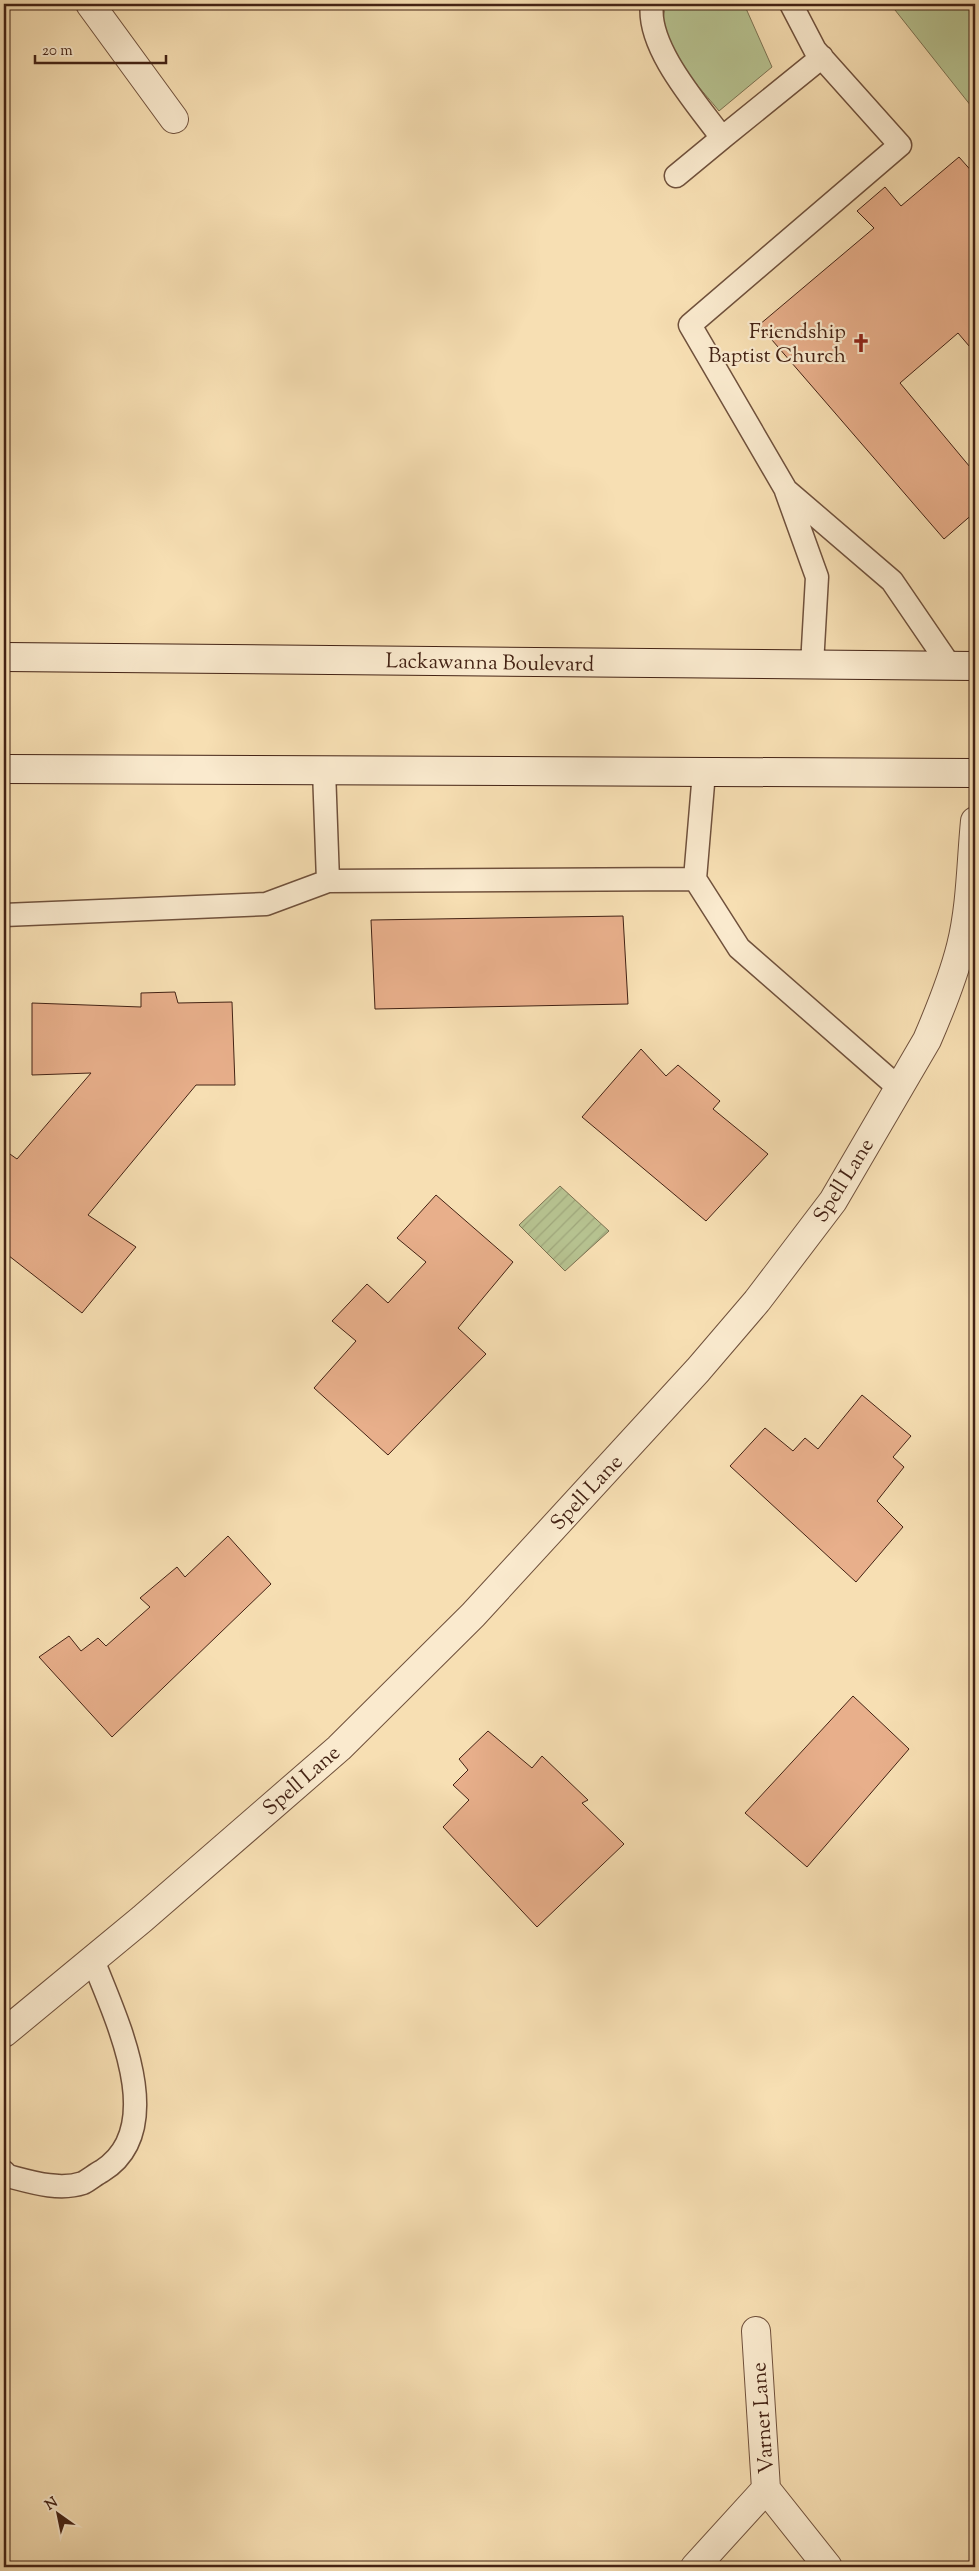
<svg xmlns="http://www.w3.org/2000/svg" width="979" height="2571" font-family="'Sorts Mill Goudy',serif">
  <defs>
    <pattern id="garden-furrows" width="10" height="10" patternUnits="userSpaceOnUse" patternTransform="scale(1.25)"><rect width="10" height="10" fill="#b7c391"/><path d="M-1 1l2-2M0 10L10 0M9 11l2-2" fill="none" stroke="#9fa77c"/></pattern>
  </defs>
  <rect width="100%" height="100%" fill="#f7dfb3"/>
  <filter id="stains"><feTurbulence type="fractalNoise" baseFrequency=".004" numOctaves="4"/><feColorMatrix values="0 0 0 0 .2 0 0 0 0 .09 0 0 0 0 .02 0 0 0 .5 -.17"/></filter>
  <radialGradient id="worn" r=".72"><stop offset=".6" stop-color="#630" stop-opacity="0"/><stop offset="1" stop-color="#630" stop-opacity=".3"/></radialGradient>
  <!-- park -->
  <path fill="#b7c391" stroke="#7d7252" d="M 667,4 L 744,4 L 772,67 L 719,111 C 699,86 650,38 667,4 Z
    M 896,4 L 975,4 L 975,111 L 895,10 Z"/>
  <!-- garden -->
  <path fill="url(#garden-furrows)" stroke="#7d7252" d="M 560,1186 L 609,1231 L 565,1271 L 519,1225 Z"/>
  <!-- building -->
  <path fill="#e8af8b" stroke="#432214" d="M 959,157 L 975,175 L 975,353 L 958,333 L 900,383 L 975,473 L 975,512 L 944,539 L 759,325 L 874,228 L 857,211 L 885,187 L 901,206 Z
    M 623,916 L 628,1004 L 375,1009 L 371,920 Z
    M 175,992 L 178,1003 L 232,1002 L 235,1085 L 196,1085 L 88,1215 L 136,1247 L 82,1313 L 4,1252 L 4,1157 L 7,1152 L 17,1159 L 91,1073 L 32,1075 L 32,1003 L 141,1007 L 141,993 Z
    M 641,1049 L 666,1076 L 678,1065 L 720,1101 L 713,1109 L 768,1154 L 706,1221 L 582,1117 Z
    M 436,1195 L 513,1262 L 458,1328 L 486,1354 L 388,1455 L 314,1388 L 356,1341 L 332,1321 L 367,1284 L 388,1303 L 426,1262 L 397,1238 Z
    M 862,1395 L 911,1436 L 893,1457 L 904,1467 L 877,1501 L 903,1527 L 856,1582 L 730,1466 L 765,1428 L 793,1451 L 805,1438 L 818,1449 Z
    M 228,1536 L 271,1584 L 112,1737 L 39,1657 L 69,1636 L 81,1651 L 98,1638 L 106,1646 L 150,1607 L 140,1598 L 177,1567 L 185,1577 Z
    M 853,1696 L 909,1749 L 807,1867 L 745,1813 Z
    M 488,1731 L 532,1768 L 542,1756 L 588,1800 L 582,1803 L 624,1844 L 537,1927 L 443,1827 L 469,1800 L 453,1785 L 468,1770 L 459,1759 Z"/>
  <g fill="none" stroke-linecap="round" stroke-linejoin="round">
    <!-- lane casing -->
    <g stroke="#70513c" stroke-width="25">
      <path id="lane" d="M 652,4 C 646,47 698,105 722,138 L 822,57
        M 791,4 L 815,50 L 900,145 L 690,325 L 786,490 L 892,581 L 950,666
        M 676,176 L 722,138
        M 786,491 L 817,577 L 812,665
        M 324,770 L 328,881
        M 695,879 L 704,772
        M 4,915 L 266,904 L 328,881 L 695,879 L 739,948 L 899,1088
        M 4,2172 L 8,2176 C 31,2182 59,2191 83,2183 C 89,2180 96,2174 102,2171 C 171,2128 114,2015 93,1960"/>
    </g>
    <!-- street casing -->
    <g stroke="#70513c" stroke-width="30">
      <path id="street" d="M 90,4 L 174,119
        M 4,2033 L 142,1919 L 339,1748 L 473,1615 L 698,1370 L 757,1301 L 833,1201 L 927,1040 C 940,1010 953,978 961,946 C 971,906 971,862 975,821
        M 766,2489 L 828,2567
        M 695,2567 L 766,2489 L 756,2331"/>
    </g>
    <!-- secondary casing -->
    <g stroke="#432214" stroke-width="30">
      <path id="secondary" d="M 4,657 L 975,666
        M 4,769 L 975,773"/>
    </g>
    <!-- lane -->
    <use href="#lane" stroke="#faeace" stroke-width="22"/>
    <!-- street -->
    <use href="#street" stroke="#faeace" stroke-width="28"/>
    <!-- secondary -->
    <use href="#secondary" stroke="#faeace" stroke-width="28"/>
  </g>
  <!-- icons -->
  <defs>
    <g id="church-bare" transform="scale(1.5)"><path d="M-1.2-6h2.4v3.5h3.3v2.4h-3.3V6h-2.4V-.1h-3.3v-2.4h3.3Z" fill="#8f2418" stroke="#faeace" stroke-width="2.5" paint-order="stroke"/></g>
  </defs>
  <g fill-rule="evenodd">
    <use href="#church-bare" x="861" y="343"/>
  </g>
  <g text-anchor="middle" stroke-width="4.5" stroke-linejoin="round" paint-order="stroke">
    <!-- poi labels -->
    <g font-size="21" fill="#432214" stroke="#faeace" text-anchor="end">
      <text x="846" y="338">Friendship<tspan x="846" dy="24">Baptist Church</tspan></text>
    </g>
    <!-- street labels -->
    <g font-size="21" fill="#432214" stroke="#faeace">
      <text transform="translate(490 662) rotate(1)" y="7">Lackawanna Boulevard</text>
      <text transform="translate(843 1180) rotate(-58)" y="7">Spell Lane</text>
      <text transform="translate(586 1492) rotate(-47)" y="7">Spell Lane</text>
      <text transform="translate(301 1780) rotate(-41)" y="7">Spell Lane</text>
      <text transform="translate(762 2418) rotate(-94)" y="7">Varner Lane</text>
    </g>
  </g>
  <!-- margin -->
  <rect width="979" height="2571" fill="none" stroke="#f7dfb3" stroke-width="20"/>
  <rect x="5" y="5" width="969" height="2561" fill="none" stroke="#432214" stroke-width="2.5"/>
  <rect x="10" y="10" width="959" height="2551" fill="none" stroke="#432214"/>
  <!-- north arrow -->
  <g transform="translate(58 2514) rotate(327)" stroke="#faeace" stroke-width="4" paint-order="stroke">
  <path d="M0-4L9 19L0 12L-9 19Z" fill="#432214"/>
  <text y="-8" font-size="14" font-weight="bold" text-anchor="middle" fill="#432214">N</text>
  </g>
  <!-- scale -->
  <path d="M35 55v8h131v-8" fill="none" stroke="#432214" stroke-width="2.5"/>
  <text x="42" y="55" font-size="15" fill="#432214" stroke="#faeace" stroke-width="4" paint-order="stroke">20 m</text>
  <rect width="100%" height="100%" filter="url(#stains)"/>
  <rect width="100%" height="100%" fill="url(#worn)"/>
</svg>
